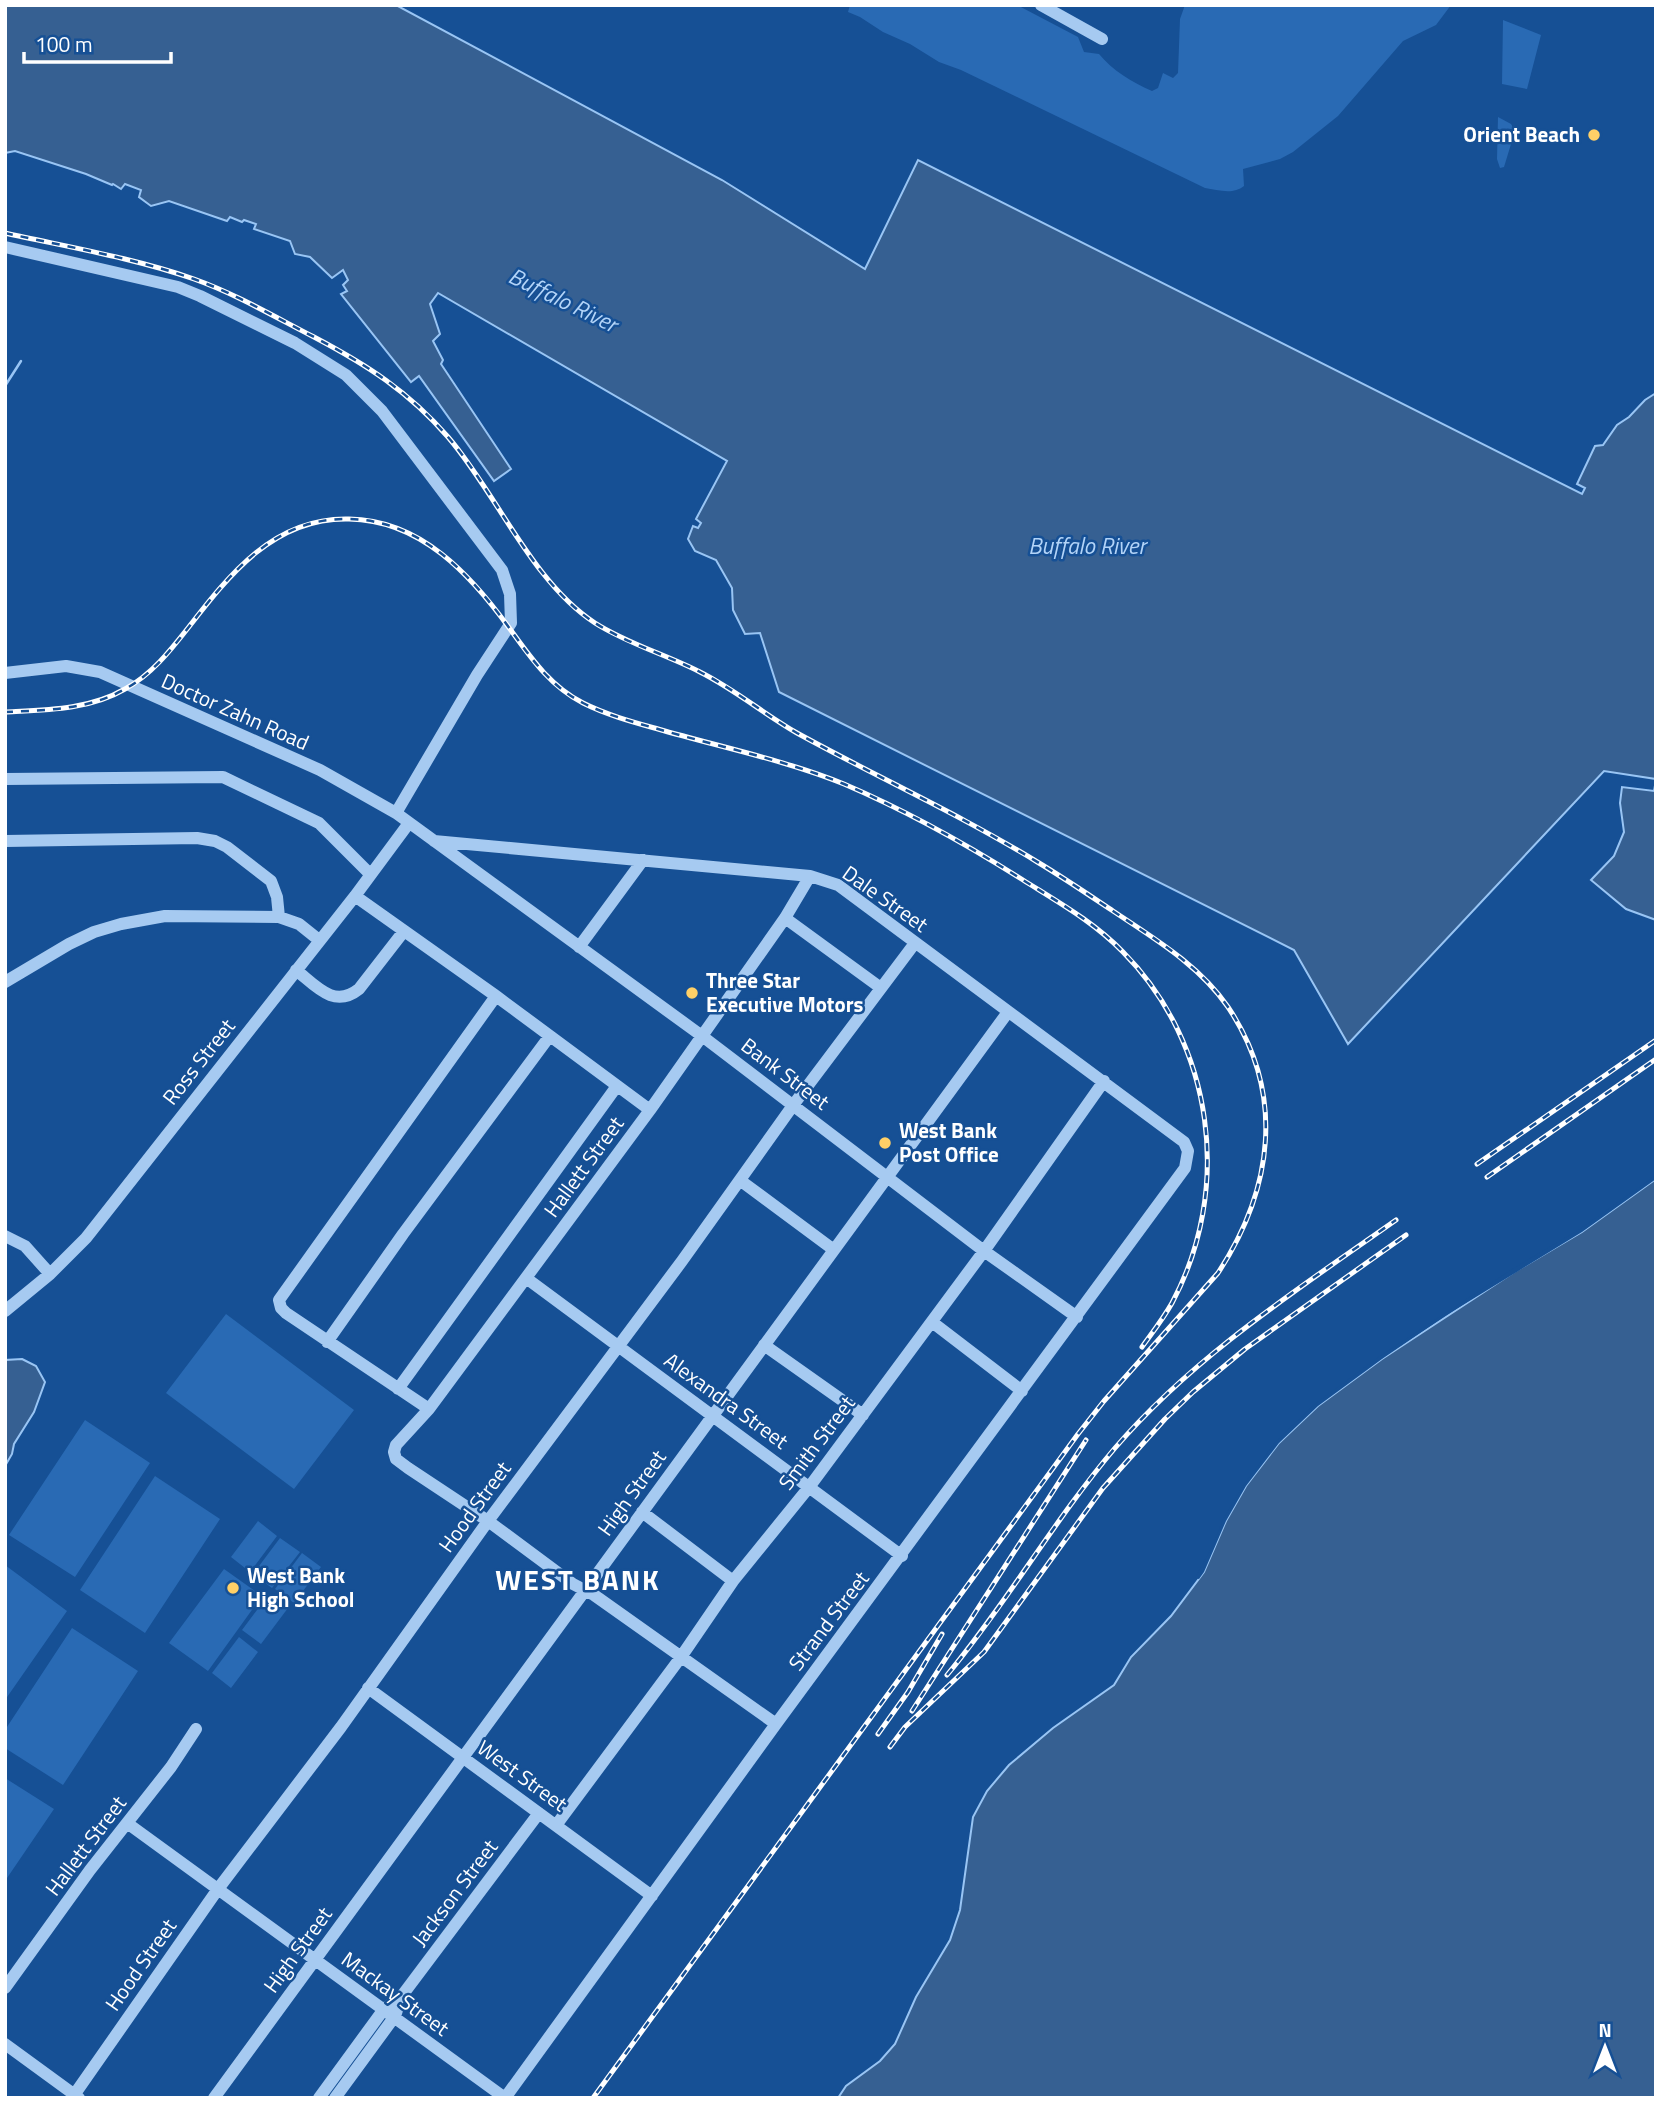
<svg xmlns="http://www.w3.org/2000/svg" width="1661" height="2103" font-family="'Titillium Web',sans-serif">
  <rect width="100%" height="100%" fill="#165095"/>
  <!-- green -->
  <path fill="#296ab4" d="M 850,5 L 1017,5 L 1078,37 L 1084,52 L 1099,54 C 1112,70 1133,83 1152,91 L 1158,88 L 1163,73 L 1173,78 L 1178,73 L 1180,19 L 1185,5 L 1451,5 L 1436,25 L 1403,41 L 1338,116 L 1293,152 L 1280,159 L 1243,169 L 1244,186 C 1233,195 1218,190 1205,188 L 961,70 L 939,62 L 910,44 L 883,32 L 860,17 L 848,12 Z
    M 1503,20 L 1541,35 L 1527,89 L 1502,84 Z
    M 1498,117 L 1511,124 L 1515,131 L 1504,167 L 1500,168 L 1497,159 Z
    M 226,1314 L 354,1410 L 294,1489 L 166,1393 Z
    M 85,1420 L 150,1463 L 75,1577 L 9,1535 Z
    M 155,1476 L 220,1519 L 145,1633 L 80,1590 Z
    M 258,1521 L 277,1536 L 250,1572 L 231,1557 Z
    M 280,1538 L 300,1552 L 272,1588 L 253,1574 Z
    M 302,1553 L 321,1567 L 294,1603 L 275,1589 Z
    M 5,1565 L 67,1611 L 5,1700 Z
    M 224,1569 L 262,1596 L 208,1671 L 169,1643 Z
    M 269,1594 L 288,1608 L 261,1644 L 242,1630 Z
    M 72,1628 L 138,1671 L 63,1785 L 5,1748 L 5,1730 Z
    M 239,1637 L 258,1652 L 231,1688 L 212,1673 Z
    M 5,1778 L 54,1809 L 5,1881 Z"/>
  <!-- water -->
  <path fill="#366092" stroke="#99c5f4" stroke-width="2" d="M 5,5 L 396,5 L 722,180 L 865,269 L 918,160 L 1582,494 L 1585,488 L 1577,484 L 1595,446 L 1603,445 L 1617,425 L 1629,417 L 1645,400 L 1656,393 L 1656,779 L 1604,771 L 1348,1044 L 1294,950 L 779,692 L 760,633 L 745,634 L 733,610 L 732,588 L 716,560 L 695,551 L 688,539 L 693,526 L 698,528 L 701,523 L 696,519 L 727,461 L 438,293 L 430,304 L 440,334 L 433,341 L 443,360 L 441,364 L 511,469 L 494,481 L 419,376 L 411,382 L 341,294 L 347,291 L 343,285 L 348,280 L 343,270 L 332,278 L 310,257 L 295,254 L 290,241 L 254,229 L 256,224 L 244,220 L 242,222 L 230,217 L 227,221 L 169,201 L 151,206 L 139,197 L 141,190 L 125,184 L 121,189 L 113,184 L 112,185 L 86,174 L 15,151 L 5,153 Z
    M 1656,780 L 1656,920 L 1626,909 L 1591,880 L 1614,856 L 1624,832 L 1620,803 L 1622,787 L 1654,791 Z
    M 1656,1179 L 1656,2098 L 838,2098 L 846,2086 L 880,2061 L 895,2044 L 916,1997 L 950,1940 L 960,1910 L 973,1817 L 987,1791 L 1009,1765 L 1053,1728 L 1114,1685 L 1131,1657 L 1171,1616 L 1204,1572 L 1226,1521 L 1246,1486 L 1279,1443 L 1318,1406 L 1382,1359 L 1516,1271 L 1582,1232 Z
    M 22,1359 L 36,1366 L 45,1382 L 34,1412 L 14,1444 L 12,1454 L 5,1466 L 5,1360 Z"/>
  <!-- pier -->
  <path fill="#165095" d="M 1656,1175 L 1656,1179 L 1582,1232 L 1445,1316 L 1382,1359 L 1318,1406 L 1279,1443 L 1246,1486 L 1226,1521 L 1204,1572 L 1199,1579 L 1195,1578 L 1213,1545 L 1223,1519 L 1244,1484 L 1276,1441 L 1315,1404 L 1380,1356 L 1514,1268 L 1580,1229 Z"/>
  <g fill="none" stroke-linecap="round" stroke-linejoin="round">
    <!-- stream -->
    <path stroke="#99c5f4" stroke-width="2.5" d="M 5,386 L 21,361"/>
    <!-- minor -->
    <path stroke="#a6caf1" stroke-width="12" d="M 1041,5 L 1102,39
      M 5,247 L 178,287 L 200,296 L 295,343 L 346,375 L 382,411 L 502,570 L 510,594 L 511,623 L 477,675 L 396,813
      M 5,673 L 66,666 L 100,672 L 320,770 L 396,813 L 702,1036 L 984,1251 L 1077,1317
      M 5,779 L 223,777 L 319,823 L 370,874
      M 5,841 L 197,838 L 215,841 L 227,847 L 271,881 L 277,897 L 279,917
      M 355,896 L 496,996 L 650,1110
      M 785,918 L 881,988
      M 579,947 L 643,860
      M 296,970 C 316,986 334,1009 359,989 L 404,931
      M 5,982 L 69,944 L 94,932 L 121,924 L 165,916 L 279,917 L 299,924 L 319,940
      M 741,1181 L 834,1250
      M 5,1236 L 25,1246 L 50,1274
      M 526,1278 L 902,1556
      M 5,1311 L 50,1274 L 86,1238 L 355,896 L 409,823
      M 932,1322 L 1022,1391
      M 327,1342 L 403,1234 L 549,1037
      M 764,1345 L 863,1415
      M 398,1389 L 617,1086
      M 429,1409 L 286,1313 L 281,1308 L 279,1300 L 496,996
      M 642,1512 L 733,1581
      M 368,1688 L 652,1896
      M 776,1724 L 594,1595 L 573,1584 L 488,1521 L 408,1468 L 396,1459 L 394,1452 L 396,1445 L 429,1409 L 650,1110 L 785,918 L 810,876
      M 127,1823 L 505,2098 L 776,1724 L 1185,1168 L 1188,1151 L 1184,1142 L 838,885 L 810,876 L 434,841
      M 557,1824 L 681,1657 L 733,1581 L 810,1486 L 984,1251 L 1104,1081
      M 5,1988 L 90,1870 L 171,1767 L 196,1729
      M 5,2044 L 79,2098
      M 72,2098 L 218,1889 L 341,1727 L 488,1521 L 682,1261 L 794,1104 L 915,943
      M 214,2098 L 1008,1012
      M 319,2098 L 384,2009 L 401,1997 L 539,1813
      M 335,2098 L 395,2016 L 397,2010"/>
    <!-- rail casing -->
    <g stroke="#fff" stroke-width="5">
      <path id="rail" d="M 5,233 C 68,247 134,258 194,279 C 236,294 275,317 314,337 C 367,365 408,391 448,437 C 497,494 532,582 595,623 C 628,644 665,654 700,672 C 734,689 764,714 797,733 C 877,777 961,815 1039,863 C 1064,878 1089,895 1113,911 C 1155,939 1199,965 1228,1007 C 1286,1094 1273,1189 1218,1273 L 1104,1401 L 1078,1434 L 593,2098
        M 5,712 C 46,710 89,710 125,689 C 151,675 170,651 188,628 C 229,575 274,517 349,519 C 421,520 471,575 510,629 C 531,658 550,686 583,703 C 607,715 633,722 658,729 C 720,747 785,760 844,784 C 907,811 966,844 1023,880 C 1058,902 1094,922 1123,952 C 1214,1044 1233,1189 1172,1303 C 1163,1319 1152,1333 1142,1347
        M 1477,1164 L 1656,1040
        M 1487,1177 L 1656,1059
        M 947,1675 C 1007,1603 1054,1520 1115,1448 C 1194,1356 1298,1289 1396,1220
        M 912,1711 L 1086,1440
        M 878,1734 L 908,1692 L 942,1634
        M 890,1747 L 905,1727 L 984,1652 L 1103,1488 L 1165,1419 L 1193,1392 L 1245,1349 L 1406,1235"/>
    </g>
    <!-- rail -->
    <use href="#rail" stroke="#165095" stroke-width="2.5" stroke-dasharray="8" stroke-linecap="butt"/>
  </g>
  <!-- markers -->
  <g fill="#ffd067" stroke="#165095" stroke-width="2.5">
    <circle cx="1594" cy="135" r="7"/>
    <circle cx="692" cy="993" r="7"/>
    <circle cx="885" cy="1143" r="7"/>
    <circle cx="233" cy="1588" r="7"/>
  </g>
  <g text-anchor="middle" stroke-width="5" stroke-linejoin="round" paint-order="stroke">
    <!-- poi labels -->
    <g font-size="21" font-weight="bold" fill="#fff" stroke="#165095" text-anchor="start">
      <text x="1580" y="142" text-anchor="end">Orient Beach</text>
      <text x="706" y="988">Three Star<tspan x="706" dy="24">Executive Motors</tspan></text>
      <text x="899" y="1138">West Bank<tspan x="899" dy="24">Post Office</tspan></text>
      <text x="247" y="1583">West Bank<tspan x="247" dy="24">High School</tspan></text>
    </g>
    <!-- street labels -->
    <g font-size="21" fill="#fff" stroke="#165095">
      <text transform="translate(235 712) rotate(24)" y="7">Doctor Zahn Road</text>
      <text transform="translate(885 899) rotate(35)" y="7">Dale Street</text>
      <text transform="translate(199 1062) rotate(-52)" y="7">Ross Street</text>
      <text transform="translate(785 1074) rotate(37)" y="7">Bank Street</text>
      <text transform="translate(584 1167) rotate(-54)" y="7">Hallett Street</text>
      <text transform="translate(726 1401) rotate(36)" y="7">Alexandra Street</text>
      <text transform="translate(817 1443) rotate(-53)" y="7">Smith Street</text>
      <text transform="translate(632 1493) rotate(-54)" y="7">High Street</text>
      <text transform="translate(475 1507) rotate(-54)" y="7">Hood Street</text>
      <text transform="translate(829 1621) rotate(-53)" y="7">Strand Street</text>
      <text transform="translate(522 1776) rotate(36)" y="7">West Street</text>
      <text transform="translate(86 1846) rotate(-53)" y="7">Hallett Street</text>
      <text transform="translate(455 1893) rotate(-53)" y="7">Jackson Street</text>
      <text transform="translate(298 1950) rotate(-54)" y="7">High Street</text>
      <text transform="translate(141 1965) rotate(-55)" y="7">Hood Street</text>
      <text transform="translate(395 1994) rotate(36)" y="7">Mackay Street</text>
    </g>
    <!-- water labels -->
    <g font-size="23" font-style="italic" fill="#b3d4f8" stroke="#165095">
      <text transform="translate(563 300) rotate(26)" y="8">Buffalo River</text>
      <text x="1087" y="554">Buffalo River</text>
    </g>
    <!-- district labels -->
    <g font-size="28" font-weight="bold" letter-spacing="2" fill="#fff" stroke="#165095">
      <text x="578" y="1590">WEST BANK</text>
    </g>
  </g>
  <!-- border -->
  <rect width="1661" height="2103" fill="none" stroke="#ffffff" stroke-width="14"/>
  <!-- north arrow -->
  <g transform="translate(1605 2047)" stroke="#165095" stroke-width="5" paint-order="stroke">
  <path d="M0-5L12 26L0 18L-12 26Z" fill="#ffffff"/>
  <text y="-10" font-size="19" font-weight="bold" text-anchor="middle" fill="#ffffff">N</text>
  </g>
  <!-- scale -->
  <path d="M24 52v10h147v-10" fill="none" stroke="#ffffff" stroke-width="3.5"/>
  <text x="35" y="52" font-size="21" fill="#ffffff" stroke="#165095" stroke-width="5" paint-order="stroke">100 m</text>
</svg>
